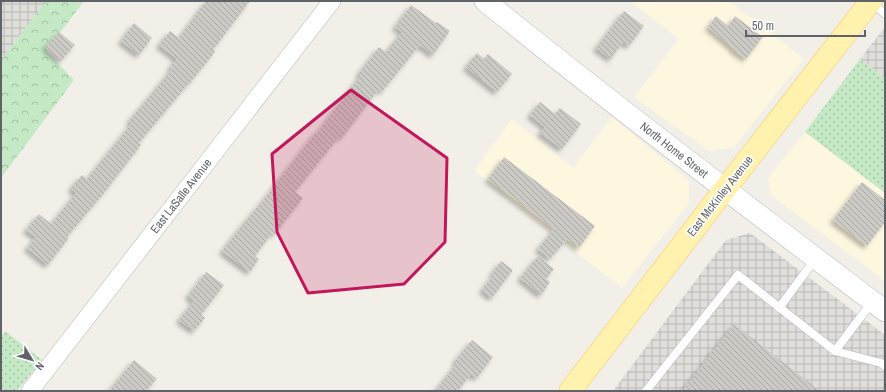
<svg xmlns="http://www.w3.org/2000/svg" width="886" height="392" font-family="'Archivo Narrow',sans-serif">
  <defs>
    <pattern id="industrial-grid" width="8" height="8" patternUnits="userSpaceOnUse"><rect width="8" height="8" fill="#e0deda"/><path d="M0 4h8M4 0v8" fill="none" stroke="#b9b8b5"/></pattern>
    <pattern id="grass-dots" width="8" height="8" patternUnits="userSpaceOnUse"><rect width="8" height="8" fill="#c5e8c5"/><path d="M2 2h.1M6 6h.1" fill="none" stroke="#a3c0a4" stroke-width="1.8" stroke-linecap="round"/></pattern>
    <pattern id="forest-crowns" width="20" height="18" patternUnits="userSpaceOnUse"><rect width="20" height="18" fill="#c5e8c5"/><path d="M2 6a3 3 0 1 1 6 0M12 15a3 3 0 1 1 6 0" fill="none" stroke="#a3c0a4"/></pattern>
    <pattern id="building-back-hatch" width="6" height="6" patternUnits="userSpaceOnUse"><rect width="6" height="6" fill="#cccac5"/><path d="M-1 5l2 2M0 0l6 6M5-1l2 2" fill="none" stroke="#a9a8a4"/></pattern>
    <filter id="shadow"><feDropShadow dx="-3.5" dy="3.5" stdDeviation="2" flood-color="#0004"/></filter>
  </defs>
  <rect width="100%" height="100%" fill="#f1efe8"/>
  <!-- commercial -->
  <path fill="#fef7e0" d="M 630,1 L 729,1 L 804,59 L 734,147 L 709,151 L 634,97 L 679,39 Z
    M 612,117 L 689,181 L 689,203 L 622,288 L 474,171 L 512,119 L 573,168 Z
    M 805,132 L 885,193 L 885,281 L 771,195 L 768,178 Z"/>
  <!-- industrial -->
  <path fill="url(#industrial-grid)" d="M 1,1 L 46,1 L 1,60 Z
    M 885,27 L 885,78 L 860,59 Z
    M 750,233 L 885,335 L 885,391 L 613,391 L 726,240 Z"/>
  <!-- grass -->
  <path fill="url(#grass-dots)" d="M 860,59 L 885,78 L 885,193 L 805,132 Z
    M 5,331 L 42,360 L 17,391 L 1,391 L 1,337 Z"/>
  <!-- forest -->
  <path fill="url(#forest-crowns)" d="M 46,1 L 84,1 L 46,51 L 74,80 L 1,178 L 1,60 Z"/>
  <!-- building -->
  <path fill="url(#building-back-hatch)" filter="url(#shadow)" d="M 206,1 L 250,1 L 213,50 L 215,52 L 190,83 L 190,82 L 139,143 L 141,145 L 104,193 L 67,237 L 69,238 L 48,265 L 27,248 L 36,237 L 26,230 L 39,214 L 51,224 L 76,193 L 71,188 L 82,175 L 87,179 L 132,123 L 129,121 L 172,69 L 170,67 L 177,59 L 159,45 L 170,31 L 179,38 Z
    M 411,5 L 436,23 L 437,22 L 450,31 L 433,55 L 420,45 L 382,92 L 379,89 L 342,138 L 339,137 L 295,192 L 303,198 L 274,235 L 272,233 L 255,256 L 259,259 L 250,272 L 222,251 L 243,224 L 260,204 L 316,132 L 317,133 L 361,75 L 359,73 L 379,47 L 386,52 L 402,32 L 395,27 Z
    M 624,11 L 644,26 L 629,46 L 623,42 L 611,59 L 596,48 Z
    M 716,16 L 728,26 L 735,16 L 763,37 L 746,59 L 732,49 L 733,48 L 708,27 Z
    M 134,23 L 152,38 L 139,55 L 121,41 Z
    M 59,32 L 75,45 L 61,61 L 45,47 Z
    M 477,53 L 484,59 L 488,54 L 512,74 L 497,92 L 466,67 Z
    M 540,102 L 555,114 L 560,108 L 581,124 L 562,149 L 540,133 L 545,127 L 530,115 Z
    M 504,157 L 595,226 L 579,248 L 567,239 L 550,259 L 538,249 L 554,229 L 488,179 Z
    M 862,182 L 885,200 L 885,222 L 867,246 L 833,220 Z
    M 538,256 L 554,269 L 546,279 L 550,282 L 541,295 L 520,278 Z
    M 501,261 L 513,270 L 492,298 L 482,290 L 494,274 L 492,273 Z
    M 206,272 L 224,285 L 201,315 L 205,318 L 194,331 L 179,320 L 194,301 L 188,296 Z
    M 734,324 L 820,391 L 682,391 Z
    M 472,340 L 493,357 L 477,378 L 471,374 L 458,391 L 435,391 L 457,363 L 455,361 Z
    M 134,360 L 157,379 L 146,391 L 109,391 Z"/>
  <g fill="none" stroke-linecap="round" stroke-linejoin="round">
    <!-- service casing -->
    <g stroke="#b5b8bc" stroke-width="9">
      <path id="service" d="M 871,2 L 885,14
        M 779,308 L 816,258
        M 835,351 L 872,302
        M 646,391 L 738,275 L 835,351 L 881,363 L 885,366"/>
    </g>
    <!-- minor casing -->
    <g stroke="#b5b8bc" stroke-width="18">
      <path id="minor" d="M 30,391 L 332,1"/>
    </g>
    <!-- tertiary casing -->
    <g stroke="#b5b8bc" stroke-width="22">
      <path id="tertiary" d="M 485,1 C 616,107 751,209 885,311"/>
    </g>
    <!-- primary casing -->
    <g stroke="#f2c960" stroke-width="23">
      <path id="primary" d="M 570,391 L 725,189 L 871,1"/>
    </g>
    <!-- service -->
    <use href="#service" stroke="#fff" stroke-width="8"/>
    <!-- minor -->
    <use href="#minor" stroke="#fff" stroke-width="17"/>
    <!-- tertiary -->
    <use href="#tertiary" stroke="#fff" stroke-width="21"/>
    <!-- primary -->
    <use href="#primary" stroke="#fff2af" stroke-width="22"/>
  </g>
  <!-- marked area -->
  <path fill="#c2185b" fill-opacity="0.2" stroke="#c2185b" stroke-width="3" stroke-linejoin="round" d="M 351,90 L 447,158 L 445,242 L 404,284 L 308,293 L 277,232 L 272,154 Z"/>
  <g text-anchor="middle" stroke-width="3" stroke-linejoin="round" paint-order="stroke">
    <!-- street labels -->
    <g font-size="12" fill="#5f6368" stroke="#fff">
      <text transform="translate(674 150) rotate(38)" y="4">North Home Street</text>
      <text transform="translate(181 196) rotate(-52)" y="4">East LaSalle Avenue</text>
      <text transform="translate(720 196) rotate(-52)" y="4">East McKinley Avenue</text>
    </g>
  </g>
  <!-- border -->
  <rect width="886" height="392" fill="none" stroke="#5f6368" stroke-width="4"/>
  <!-- north arrow -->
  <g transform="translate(32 360) rotate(128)" stroke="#ffffff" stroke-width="3" paint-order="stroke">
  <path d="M0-3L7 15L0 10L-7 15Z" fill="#5f6368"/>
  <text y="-6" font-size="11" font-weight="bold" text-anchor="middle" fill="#5f6368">N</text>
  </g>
  <!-- scale -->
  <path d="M746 30v6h119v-6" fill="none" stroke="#5f6368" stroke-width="2"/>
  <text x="752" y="30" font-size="12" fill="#5f6368" stroke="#ffffff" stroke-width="3" paint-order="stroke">50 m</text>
</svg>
